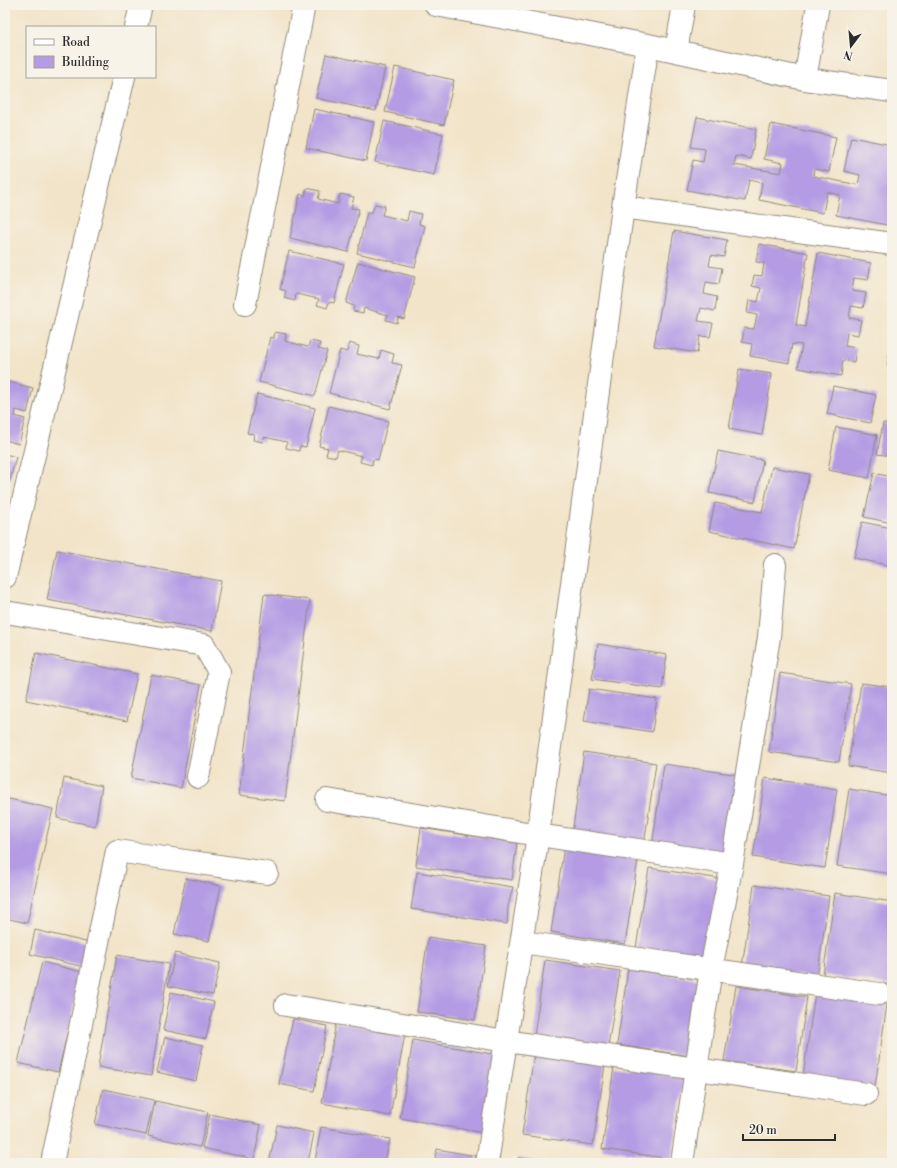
<svg xmlns="http://www.w3.org/2000/svg" width="897" height="1168" font-family="'Libre Bodoni',serif">
  <rect width="100%" height="100%" fill="#f7f3e8"/>
  <filter id="ink" filterUnits="userSpaceOnUse"><feTurbulence type="fractalNoise" baseFrequency=".025" numOctaves="2"/><feDisplacementMap in="SourceGraphic" scale="8" xChannelSelector="R" yChannelSelector="G"/><feConvolveMatrix kernelMatrix="1 2 1 2 8 2 1 2 1" color-interpolation-filters="sRGB"/></filter>
  <filter id="wash" filterUnits="userSpaceOnUse"><feTurbulence type="fractalNoise" baseFrequency=".012" numOctaves="4" result="noise"/><feDisplacementMap in="SourceGraphic" scale="16" xChannelSelector="R" yChannelSelector="G"/><feGaussianBlur stdDeviation="0.9" result="paint"/><feColorMatrix in="noise" values="0 0 0 0 0 0 0 0 0 0 0 0 0 0 0 0 0 1.4 0 .05"/><feComposite in="paint" operator="in"/></filter>
  <g filter="url(#wash)">
    <rect width="100%" height="100%" fill="#f2e4c9"/>
    <g id="blocks">
      <!-- building -->
      <path fill="#b49be4" d="M 326,54 L 385,67 L 376,111 L 316,98 Z
        M 395,67 L 454,80 L 444,125 L 385,112 Z
        M 314,109 L 374,122 L 366,161 L 306,148 Z
        M 697,117 L 756,129 L 751,159 L 736,156 L 734,165 L 781,173 L 783,163 L 764,159 L 771,124 L 836,137 L 829,172 L 814,169 L 813,176 L 858,185 L 860,175 L 844,171 L 851,137 L 892,145 L 892,226 L 836,215 L 840,195 L 827,192 L 823,213 L 759,200 L 762,183 L 749,180 L 745,201 L 687,190 L 693,160 L 703,162 L 705,149 L 691,147 Z
        M 384,121 L 443,134 L 434,175 L 375,162 Z
        M 307,188 L 320,191 L 318,199 L 338,204 L 340,194 L 354,197 L 351,208 L 359,209 L 348,252 L 290,238 L 300,194 L 305,196 Z
        M 375,204 L 385,206 L 382,215 L 407,221 L 409,211 L 421,214 L 419,224 L 425,226 L 415,267 L 357,253 L 367,212 L 372,212 Z
        M 674,231 L 727,240 L 724,257 L 711,255 L 709,266 L 722,268 L 719,284 L 706,282 L 704,294 L 717,297 L 715,311 L 701,308 L 698,321 L 713,323 L 710,337 L 700,336 L 697,353 L 654,346 Z
        M 759,244 L 808,253 L 796,325 L 805,327 L 818,253 L 871,263 L 868,280 L 854,278 L 852,291 L 866,293 L 863,308 L 851,306 L 849,318 L 861,320 L 858,335 L 847,333 L 845,346 L 856,348 L 854,362 L 843,360 L 841,376 L 798,368 L 802,345 L 792,344 L 789,363 L 750,356 L 752,344 L 742,342 L 744,328 L 754,329 L 757,315 L 747,313 L 749,300 L 758,302 L 761,288 L 752,286 L 754,275 L 762,276 L 764,263 L 756,262 Z
        M 289,251 L 344,264 L 334,303 L 329,302 L 327,308 L 317,305 L 319,299 L 296,294 L 295,301 L 284,298 L 286,291 L 280,289 Z
        M 358,262 L 415,277 L 404,319 L 398,317 L 397,323 L 386,320 L 388,315 L 364,308 L 363,313 L 353,311 L 354,306 L 346,303 Z
        M 275,332 L 286,334 L 285,341 L 308,347 L 310,341 L 320,343 L 318,349 L 327,351 L 315,396 L 259,382 L 270,337 L 274,338 Z
        M 349,343 L 359,346 L 357,354 L 379,359 L 381,350 L 394,354 L 392,363 L 402,365 L 390,409 L 329,393 L 340,350 L 347,352 Z
        M 889,354 L 892,354 L 892,367 L 887,366 Z
        M 739,369 L 772,374 L 762,435 L 729,429 Z
        M 5,381 L 33,388 L 27,413 L 16,410 L 15,416 L 25,419 L 19,444 L 5,440 Z
        M 833,386 L 876,395 L 870,423 L 827,414 Z
        M 257,394 L 315,408 L 306,447 L 300,446 L 299,451 L 286,448 L 287,442 L 264,437 L 263,442 L 253,440 L 254,434 L 247,433 Z
        M 329,406 L 388,421 L 378,460 L 373,459 L 372,465 L 360,462 L 362,456 L 338,450 L 336,457 L 326,455 L 328,448 L 319,446 Z
        M 883,423 L 892,424 L 892,456 L 877,454 Z
        M 836,427 L 877,435 L 869,478 L 828,470 Z
        M 718,451 L 763,460 L 755,502 L 709,493 Z
        M 5,454 L 16,457 L 10,480 L 5,478 Z
        M 772,467 L 809,474 L 794,549 L 709,531 L 715,503 L 762,512 Z
        M 874,473 L 892,477 L 892,523 L 864,517 Z
        M 5,485 L 9,486 L 6,500 L 5,500 Z
        M 862,522 L 892,528 L 892,566 L 854,558 Z
        M 57,550 L 221,581 L 212,631 L 47,600 Z
        M 264,594 L 310,600 L 285,801 L 239,795 Z
        M 598,644 L 667,655 L 662,689 L 592,679 Z
        M 36,653 L 137,674 L 127,721 L 26,700 Z
        M 780,673 L 851,684 L 839,762 L 769,752 Z
        M 151,675 L 201,685 L 181,788 L 131,778 Z
        M 861,683 L 892,687 L 892,773 L 848,766 Z
        M 589,689 L 657,699 L 652,732 L 584,721 Z
        M 584,752 L 656,763 L 644,845 L 572,834 Z
        M 664,764 L 739,775 L 727,857 L 652,846 Z
        M 64,778 L 102,786 L 95,826 L 57,818 Z
        M 765,778 L 837,789 L 825,868 L 753,857 Z
        M 849,789 L 892,796 L 892,874 L 837,866 Z
        M 5,798 L 53,809 L 27,923 L 5,918 Z
        M 421,828 L 517,843 L 512,880 L 416,866 Z
        M 564,847 L 638,859 L 625,944 L 551,932 Z
        M 649,868 L 721,879 L 709,959 L 636,948 Z
        M 417,872 L 513,887 L 508,906 L 507,924 L 411,909 Z
        M 186,878 L 221,886 L 209,941 L 174,934 Z
        M 754,885 L 829,896 L 817,978 L 742,967 Z
        M 835,893 L 892,902 L 891,985 L 823,975 Z
        M 35,930 L 90,943 L 84,967 L 30,954 Z
        M 428,937 L 486,946 L 475,1020 L 417,1012 Z
        M 175,953 L 220,963 L 213,995 L 168,986 Z
        M 117,955 L 169,964 L 151,1076 L 98,1067 Z
        M 545,960 L 620,971 L 608,1047 L 534,1036 Z
        M 42,962 L 82,972 L 58,1072 L 18,1063 Z
        M 628,969 L 702,980 L 690,1056 L 617,1045 Z
        M 736,986 L 807,997 L 796,1071 L 724,1061 Z
        M 171,992 L 214,1002 L 206,1039 L 163,1030 Z
        M 815,993 L 887,1004 L 875,1087 L 803,1076 Z
        M 293,1019 L 327,1026 L 314,1091 L 279,1084 Z
        M 336,1022 L 405,1034 L 390,1116 L 322,1103 Z
        M 165,1037 L 203,1045 L 196,1081 L 157,1072 Z
        M 413,1040 L 498,1055 L 484,1133 L 400,1118 Z
        M 534,1054 L 605,1065 L 593,1145 L 522,1135 Z
        M 614,1067 L 684,1077 L 672,1159 L 602,1149 Z
        M 103,1089 L 154,1100 L 146,1135 L 95,1124 Z
        M 155,1101 L 208,1112 L 200,1147 L 148,1136 Z
        M 210,1114 L 261,1125 L 254,1159 L 202,1148 Z
        M 277,1125 L 314,1133 L 308,1163 L 269,1163 Z
        M 321,1127 L 390,1139 L 385,1163 L 326,1163 L 315,1161 Z
        M 437,1149 L 476,1156 L 475,1163 L 434,1163 Z
        M 518,1158 L 544,1162 L 544,1163 L 518,1163 Z"/>
    </g>
  </g>
  <g filter="url(#ink)">
    <use href="#blocks" fill-opacity="0" stroke="#8e887a" stroke-width="1"/>
    <g fill="none" stroke-linecap="round" stroke-linejoin="round">
      <!-- street casing -->
      <g stroke="#8e887a" stroke-width="24">
        <path id="street" d="M 436,5 L 648,45 L 805,79 L 892,91
          M 136,27 L 141,5
          M 676,51 L 684,5
          M 805,79 L 818,5
          M 623,207 L 892,244
          M 245,304 L 304,5
          M 5,577 L 124,77
          M 5,612 L 204,645 L 219,672 L 198,777
          M 327,800 L 538,835 L 732,864 L 769,637 L 775,565
          M 522,942 L 879,994
          M 286,1005 L 506,1041 L 866,1094
          M 52,1163 L 117,851 L 267,873
          M 487,1163 L 538,835 L 623,207 L 648,45
          M 682,1163 L 711,969 L 732,864"/>
      </g>
      <!-- street -->
      <use href="#street" stroke="#fff" stroke-width="22"/>
    </g>
  </g>
  <!-- margin -->
  <rect width="897" height="1168" fill="none" stroke="#f7f3e8" stroke-width="20"/>
  <!-- legend -->
  <rect x="26" y="26" width="130" height="52" fill="#f7f3e8" stroke="#a5a39c"/>
  <rect x="34" y="39" width="20" height="6" fill="#ffffff" stroke="#a5a39c"/>
  <text x="62" y="46" font-size="12" fill="#2b2b2b">Road</text>
  <rect x="34" y="56" width="20" height="12" fill="#b49be4" stroke="#a5a39c"/>
  <text x="62" y="66" font-size="12" fill="#2b2b2b">Building</text>
  <!-- north arrow -->
  <g transform="translate(851 46) rotate(196)" stroke="#f7f3e8" stroke-width="3" paint-order="stroke">
  <path d="M0-3L7 15L0 10L-7 15Z" fill="#2b2b2b"/>
  <text y="-6" font-size="11" font-weight="bold" text-anchor="middle" fill="#2b2b2b">N</text>
  </g>
  <!-- scale -->
  <path d="M743 1134v6h92v-6" fill="none" stroke="#2b2b2b" stroke-width="2"/>
  <text x="749" y="1134" font-size="12" fill="#2b2b2b" stroke="#f7f3e8" stroke-width="3" paint-order="stroke">20 m</text>
</svg>
